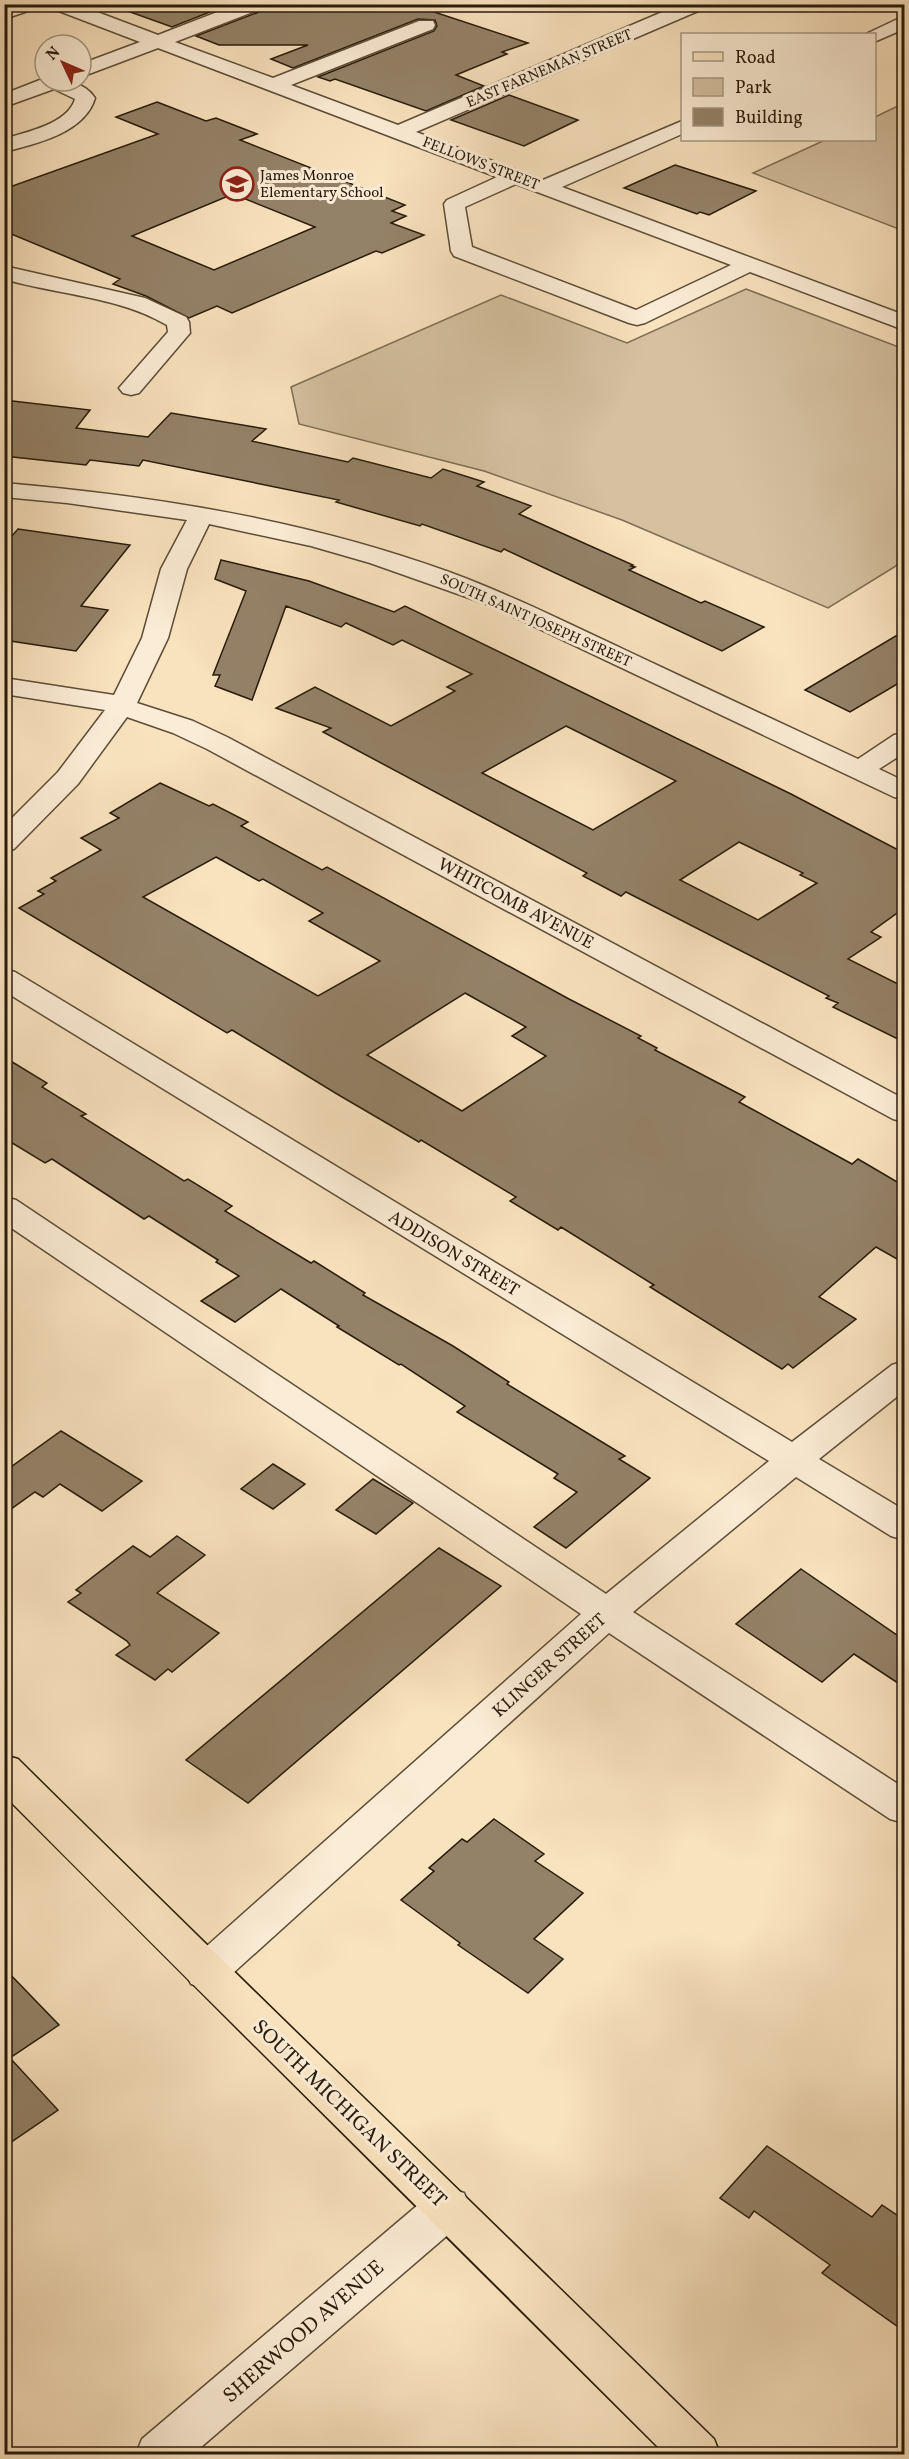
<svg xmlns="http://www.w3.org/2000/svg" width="909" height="2459" font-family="Vollkorn,serif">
  <rect width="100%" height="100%" fill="#f9e2be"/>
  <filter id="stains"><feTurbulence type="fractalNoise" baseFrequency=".00333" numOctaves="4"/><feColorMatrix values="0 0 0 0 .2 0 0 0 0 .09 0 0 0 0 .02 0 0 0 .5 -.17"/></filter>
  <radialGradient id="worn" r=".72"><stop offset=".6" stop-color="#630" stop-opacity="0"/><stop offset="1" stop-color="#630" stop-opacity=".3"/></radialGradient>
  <!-- green -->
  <path fill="#d5c0a0" stroke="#7e6e56" stroke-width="1.5" d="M 904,103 L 904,231 L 753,173 L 825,140 L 874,140 L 875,117 Z
    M 746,289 L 904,349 L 904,561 L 828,608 L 622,520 L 484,471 L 299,424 L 291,387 L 501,295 L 627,343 Z"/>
  <!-- building -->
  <path fill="#948268" stroke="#271b0b" stroke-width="1.5" fill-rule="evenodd" d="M 120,4 L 230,4 L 172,27 L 119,8 Z
    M 267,4 L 410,4 L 528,43 L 502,52 L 507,54 L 456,75 L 484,86 L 426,111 L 335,79 L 330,81 L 318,77 L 434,31 L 437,26 L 435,20 L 418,19 L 293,68 L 271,59 L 308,45 L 219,45 L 196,36 L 264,10 Z
    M 509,95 L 578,120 L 524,146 L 451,120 Z
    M 157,102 L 206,121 L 216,118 L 257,134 L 240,140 L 405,205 L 392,211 L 406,216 L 391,223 L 424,235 L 382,253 L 376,251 L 232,313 L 217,306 L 189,318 L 146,296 L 113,284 L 120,279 L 4,231 L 4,189 L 158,134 L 116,117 ZM 233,194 L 315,227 L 214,270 L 132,236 Z
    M 675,165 L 756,191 L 709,215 L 700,212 L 697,214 L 624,188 Z
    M 4,400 L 90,410 L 76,428 L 148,437 L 171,413 L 266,429 L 252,441 L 348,462 L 353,458 L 431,478 L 443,469 L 484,482 L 477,486 L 531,506 L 519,514 L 633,565 L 631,566 L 635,567 L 629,570 L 701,603 L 705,601 L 764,627 L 722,651 L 504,549 L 501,552 L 422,524 L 420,526 L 336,502 L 339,500 L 143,460 L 139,466 L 90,460 L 86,465 L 4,456 Z
    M 18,529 L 130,545 L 81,606 L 108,610 L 76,651 L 4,640 L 4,545 Z
    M 221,560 L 309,581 L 394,612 L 405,606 L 791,794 L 904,853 L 904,908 L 871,932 L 881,937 L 848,959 L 904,987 L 904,1042 L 833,1007 L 838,1003 L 826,998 L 829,996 L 626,892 L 621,896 L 583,876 L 587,873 L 323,732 L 331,728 L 276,708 L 315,687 L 391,726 L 455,691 L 447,687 L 472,674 L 402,640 L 393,645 L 346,623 L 341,627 L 286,606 L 252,700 L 215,686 L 220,675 L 213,675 L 246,591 L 215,579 ZM 566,726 L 676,781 L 593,830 L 482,773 ZM 739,842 L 803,873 L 800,875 L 817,883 L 758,920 L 680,880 Z
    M 904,631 L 904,680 L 850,712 L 805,690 Z
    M 160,783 L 209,806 L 213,804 L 248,822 L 241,826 L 322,870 L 327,867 L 569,999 L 641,1036 L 638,1038 L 657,1048 L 655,1050 L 745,1097 L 739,1102 L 852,1164 L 858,1159 L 904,1186 L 904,1263 L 876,1247 L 819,1297 L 856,1319 L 793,1368 L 788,1364 L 782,1369 L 650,1287 L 654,1285 L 561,1227 L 558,1230 L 510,1201 L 516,1197 L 421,1140 L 419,1142 L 337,1094 L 232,1030 L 227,1033 L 19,908 L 44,894 L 38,891 L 56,881 L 51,878 L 101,850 L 81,838 L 119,818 L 110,813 ZM 216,857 L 259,881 L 263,879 L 323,913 L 309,921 L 380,961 L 318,996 L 143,897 ZM 465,993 L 526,1027 L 512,1036 L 546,1056 L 462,1111 L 367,1055 Z
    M 4,1057 L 47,1083 L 42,1087 L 86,1114 L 81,1116 L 184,1181 L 188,1179 L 232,1206 L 225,1211 L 311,1263 L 314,1261 L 365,1293 L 363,1295 L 453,1346 L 509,1382 L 507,1384 L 625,1456 L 619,1459 L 650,1478 L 566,1548 L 534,1527 L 577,1492 L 554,1478 L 558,1474 L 457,1412 L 465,1406 L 401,1364 L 399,1365 L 337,1327 L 339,1326 L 281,1289 L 235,1322 L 201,1301 L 239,1276 L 216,1262 L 218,1260 L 149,1216 L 144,1219 L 52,1159 L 45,1163 L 4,1138 Z
    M 61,1431 L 142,1481 L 102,1511 L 60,1484 L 43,1497 L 35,1492 L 4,1514 L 4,1472 Z
    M 273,1464 L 305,1484 L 273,1509 L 241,1489 Z
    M 373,1479 L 413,1503 L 376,1534 L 336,1510 Z
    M 177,1536 L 205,1555 L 157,1593 L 219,1633 L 172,1672 L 168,1669 L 155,1680 L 116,1655 L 130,1645 L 127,1641 L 68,1602 L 81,1593 L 76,1590 L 133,1546 L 150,1557 Z
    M 439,1548 L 501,1586 L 248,1803 L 186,1760 Z
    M 801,1569 L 904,1640 L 904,1687 L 854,1654 L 822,1682 L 736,1624 Z
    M 494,1819 L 544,1854 L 535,1861 L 583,1893 L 534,1939 L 563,1959 L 528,1993 L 458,1945 L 460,1943 L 401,1900 L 434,1871 L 429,1868 L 462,1839 L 467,1842 Z
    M 4,1968 L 59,2025 L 10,2058 L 58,2110 L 4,2147 Z
    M 767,2146 L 872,2217 L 882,2205 L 904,2220 L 904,2331 L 822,2273 L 830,2265 L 754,2211 L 749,2218 L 720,2198 Z"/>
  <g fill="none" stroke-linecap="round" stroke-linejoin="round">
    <!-- minor casing -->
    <g stroke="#5c4d38" stroke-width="3">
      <path id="minor" d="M 12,4 L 39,4 L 37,8 L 4,19 L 4,7 Z
        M 49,4 L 76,4 L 158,35 L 238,4 L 265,4 L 263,8 L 175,42 L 273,78 L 419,21 L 433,21 L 435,25 L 433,29 L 291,85 L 398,125 L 681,4 L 707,4 L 705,8 L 416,132 L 543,180 L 682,121 L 682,134 L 562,187 L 904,315 L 904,330 L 750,272 L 645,323 L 637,325 L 629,323 L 454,256 L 451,251 L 444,204 L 447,200 L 497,177 L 158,48 L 81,77 L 81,64 L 140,42 L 51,8 ZM 516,184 L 731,265 L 636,310 L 472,247 L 465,207 Z
        M 904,16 L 904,29 L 874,42 L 874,34 L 866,34 Z
        M 45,78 L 45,81 C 64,81 83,80 95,98 C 85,133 35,144 4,152 L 4,139 C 26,132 68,124 75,99 L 54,89 L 4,107 L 4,94 Z
        M 4,266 L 145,298 L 186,317 L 189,322 L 190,333 L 139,393 L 131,395 L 123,393 L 119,388 L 168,332 L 167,325 C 117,296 59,295 4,279 Z
        M 4,483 C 155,496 306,520 449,572 C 509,594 565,622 623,649 C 701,686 779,722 858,759 L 894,735 L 904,733 L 904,753 L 879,769 L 904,781 L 904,799 L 894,797 L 489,605 L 370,563 L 311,546 L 209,524 L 187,569 L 168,638 L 137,703 L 193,721 L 227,737 L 904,1099 L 904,1122 L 893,1119 L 207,749 L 173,733 L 127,717 L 78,784 L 14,849 L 4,851 L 4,826 L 58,772 L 105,710 L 4,694 L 4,678 L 114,695 L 142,638 L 161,569 L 187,520 L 67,503 L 4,497 Z
        M 4,969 L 15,972 L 792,1442 L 892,1365 L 904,1361 L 904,1391 L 819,1459 L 904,1510 L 904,1540 L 891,1536 L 796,1477 L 633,1612 L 904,1788 L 904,1823 L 890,1819 L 609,1633 L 221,1984 L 206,1989 L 191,1984 L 185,1972 L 191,1960 L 581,1614 L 4,1223 L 4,1197 L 16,1200 L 606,1594 L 769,1461 L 4,991 Z
        M 448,2188 L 464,2193 L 470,2207 L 464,2221 L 193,2454 L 136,2454 L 142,2439 L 432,2193 Z"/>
    </g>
    <!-- major casing -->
    <g stroke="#271b0b" stroke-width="3">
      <path id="major" d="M 4,1755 L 18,1759 C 248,1987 482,2212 714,2439 L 720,2454 L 665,2454 C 446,2234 223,2016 4,1795 Z"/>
    </g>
    <!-- minor -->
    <use href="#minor" fill="#fbecd5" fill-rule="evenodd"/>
    <!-- major -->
    <use href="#major" fill="#f9e2be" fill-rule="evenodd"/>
  </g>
  <!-- icons -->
  <defs>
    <g id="school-ring" transform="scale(1.725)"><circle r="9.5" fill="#fbecd5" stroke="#8f2418" stroke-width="1.5"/><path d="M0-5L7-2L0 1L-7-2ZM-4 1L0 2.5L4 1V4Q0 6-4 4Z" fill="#8f2418"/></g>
  </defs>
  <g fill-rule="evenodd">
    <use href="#school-ring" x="237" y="184"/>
  </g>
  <g text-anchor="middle" stroke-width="6" stroke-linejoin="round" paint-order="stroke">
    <!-- far-street labels -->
    <g font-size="15" fill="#271b0b" stroke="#fbecd5">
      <text transform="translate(549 68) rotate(-23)" y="5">EAST FARNEMAN STREET</text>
      <text transform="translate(481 163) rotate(21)" y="5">FELLOWS STREET</text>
      <text transform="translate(536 620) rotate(24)" y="5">SOUTH SAINT JOSEPH STREET</text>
    </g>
    <!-- far-poi labels -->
    <g font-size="15" fill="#271b0b" stroke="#fbecd5" text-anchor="start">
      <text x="260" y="180">James Monroe<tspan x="260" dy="17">Elementary School</tspan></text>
    </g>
    <!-- street labels -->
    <g font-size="18" fill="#271b0b" stroke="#fbecd5">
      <text transform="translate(516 903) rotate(28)" y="6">WHITCOMB AVENUE</text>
      <text transform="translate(454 1253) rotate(31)" y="6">ADDISON STREET</text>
      <text transform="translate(549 1665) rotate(-42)" y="6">KLINGER STREET</text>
    </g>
    <!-- near-street labels -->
    <g font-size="21" fill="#271b0b" stroke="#fbecd5">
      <text transform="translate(350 2113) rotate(44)" y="7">SOUTH MICHIGAN STREET</text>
      <text transform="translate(303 2331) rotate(-41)" y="7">SHERWOOD AVENUE</text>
    </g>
  </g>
  <!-- margin -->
  <rect width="909" height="2459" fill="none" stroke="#f9e2be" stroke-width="24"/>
  <rect x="6" y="6" width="897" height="2447" fill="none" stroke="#271b0b" stroke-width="3"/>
  <rect x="12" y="12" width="885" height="2435" fill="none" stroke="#271b0b" stroke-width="1.5"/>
  <!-- legend -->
  <rect x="681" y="33" width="195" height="108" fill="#fbecd5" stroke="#a69884" stroke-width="1.5"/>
  <rect x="693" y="52" width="30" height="9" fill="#f9e2be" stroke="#a69884" stroke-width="1.5"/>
  <text x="735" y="63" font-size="18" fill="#271b0b">Road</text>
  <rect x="693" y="78" width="30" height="18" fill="#d5c0a0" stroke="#a69884" stroke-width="1.5"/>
  <text x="735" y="93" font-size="18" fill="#271b0b">Park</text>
  <rect x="693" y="108" width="30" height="18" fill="#948268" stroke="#a69884" stroke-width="1.5"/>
  <text x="735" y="123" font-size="18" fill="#271b0b">Building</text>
  <!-- north arrow -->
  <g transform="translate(63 63) rotate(314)"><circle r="28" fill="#fbecd5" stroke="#a69884" stroke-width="1.5"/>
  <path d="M0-4.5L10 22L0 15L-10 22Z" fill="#8f2418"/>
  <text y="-9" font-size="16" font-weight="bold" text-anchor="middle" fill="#271b0b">N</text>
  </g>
  <rect width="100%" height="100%" filter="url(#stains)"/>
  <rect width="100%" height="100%" fill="url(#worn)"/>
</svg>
